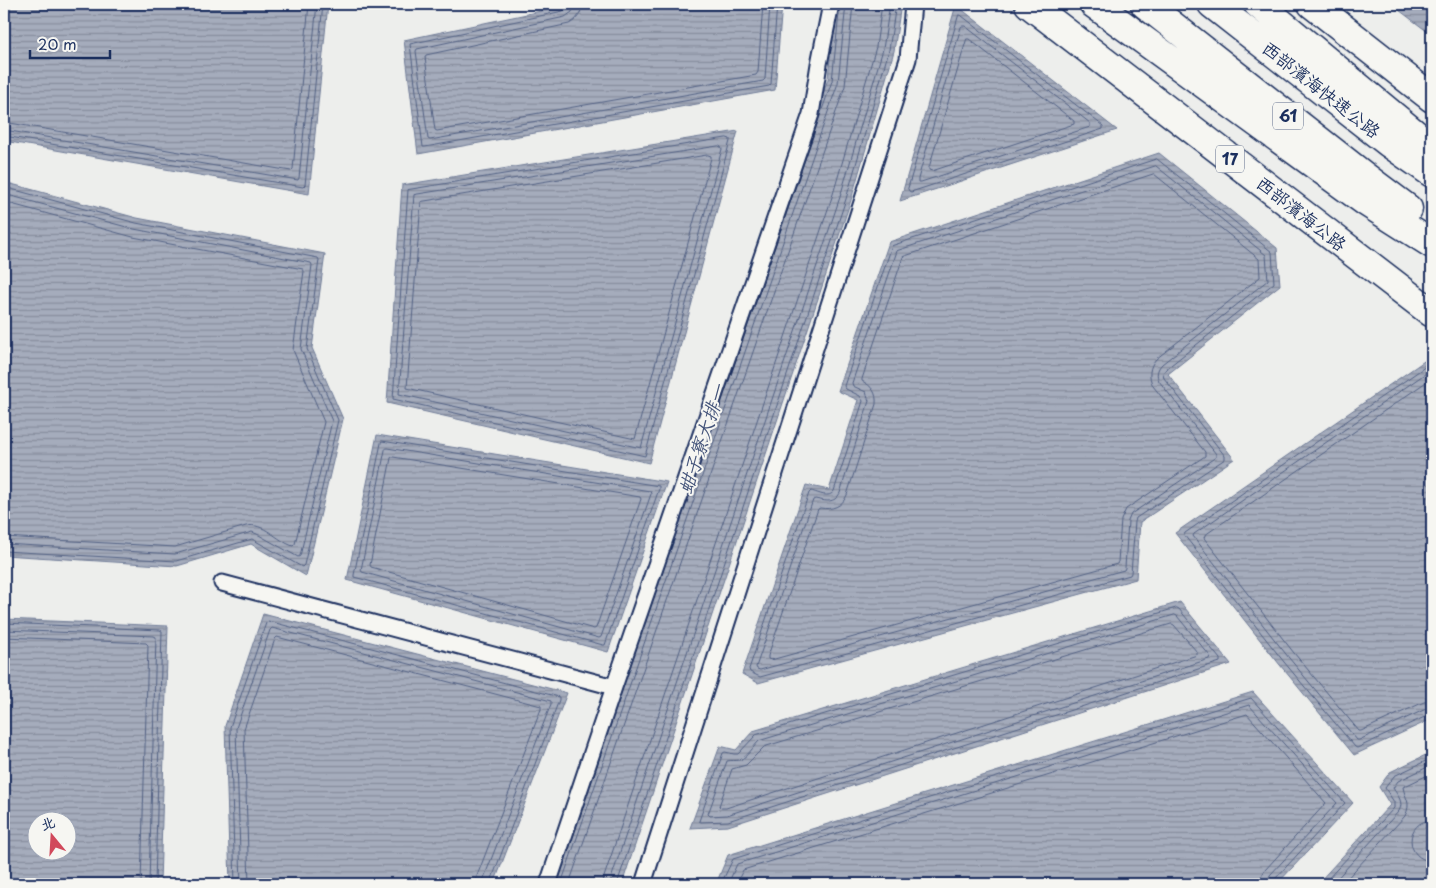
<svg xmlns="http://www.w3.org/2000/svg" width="1436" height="888" font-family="'Playpen Sans','LXGW WenKai TC',sans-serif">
  <defs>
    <pattern id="water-rules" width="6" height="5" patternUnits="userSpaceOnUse" patternTransform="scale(1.25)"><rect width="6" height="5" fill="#a5acbc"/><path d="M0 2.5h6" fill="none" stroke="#868c9c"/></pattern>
  </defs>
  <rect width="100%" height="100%" fill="#edeeec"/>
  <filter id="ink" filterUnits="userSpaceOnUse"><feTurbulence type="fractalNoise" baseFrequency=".02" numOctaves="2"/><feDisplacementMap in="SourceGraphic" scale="10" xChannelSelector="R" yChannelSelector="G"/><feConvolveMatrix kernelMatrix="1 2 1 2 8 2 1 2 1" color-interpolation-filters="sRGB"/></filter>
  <g filter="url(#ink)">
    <!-- water -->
    <path fill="url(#water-rules)" stroke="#6e7a96" fill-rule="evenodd" d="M 4,4 L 328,4 L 309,194 L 4,141 Z
      M 574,4 L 782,4 L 775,90 L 418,154 L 404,40 Z
      M 835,4 L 901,4 L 894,51 L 851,200 L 622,884 L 550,884 L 828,79 Z
      M 1391,4 L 1432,4 L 1432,35 Z
      M 956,5 L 1117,130 L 900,201 Z
      M 738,131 L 649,463 L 387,403 L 402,185 Z
      M 1159,153 L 1277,248 L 1280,285 L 1168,374 L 1234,459 L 1140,522 L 1136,579 L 758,683 L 742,674 L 806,485 L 829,490 L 858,400 L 838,391 L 889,242 Z
      M 4,182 L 137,218 L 325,254 L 312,348 L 343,419 L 306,576 L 251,544 L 177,566 L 4,555 Z
      M 1430,357 L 1432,358 L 1432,719 L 1354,755 L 1280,665 L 1175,533 Z
      M 377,435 L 667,482 L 608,652 L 347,580 Z
      M 1180,602 L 1231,664 L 728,826 L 690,828 L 720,746 L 736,750 L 753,731 Z
      M 263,614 L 567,693 L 494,884 L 230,884 L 225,726 Z
      M 4,619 L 168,626 L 160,884 L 4,884 ZM 38,820 L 68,820 L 68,850 L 38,850 Z
      M 1253,692 L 1353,803 L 1277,884 L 716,884 L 728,855 Z
      M 1432,752 L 1432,837 L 1429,840 L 1432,846 L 1432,884 L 1317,884 L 1390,805 L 1379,787 L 1390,772 Z"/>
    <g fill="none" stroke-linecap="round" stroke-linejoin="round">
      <!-- shore -->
      <path stroke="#526184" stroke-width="1" d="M 568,4 L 567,8 L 563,11 L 410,44 L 423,147 L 425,147 L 769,86 L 771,84 L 777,4
        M 574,4 L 572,12 L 565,17 L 417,49 L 416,51 L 428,139 L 430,140 L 763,81 L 765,79 L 770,4
        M 582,4 C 582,13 577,20 569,24 L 426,55 L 425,57 L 435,130 L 437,131 L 756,75 L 758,72 L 763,4
        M 959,15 L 962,16 L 1103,126 L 1103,129 L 911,192 L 909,191 L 908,189 Z
        M 963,26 L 965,26 L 1090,123 L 1090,127 L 921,182 L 918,182 L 918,179 L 961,27 Z
        M 967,39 L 969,39 L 1074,121 L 1074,124 L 932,171 L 929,170 L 929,168 Z
        M 4,122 L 291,171 L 293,169 L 309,4
        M 4,130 L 298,180 L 299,178 L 317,4
        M 4,136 L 303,187 L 305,185 L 323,4
        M 727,138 L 730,139 L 730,141 L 645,456 L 393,399 L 408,190 Z
        M 719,146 L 721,147 L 722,149 L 641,448 L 399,394 L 414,195 Z
        M 708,155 L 711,156 L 711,158 L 635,439 L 407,388 L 421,202 Z
        M 1157,159 L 1272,252 L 1274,283 L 1166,369 L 1163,373 L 1164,378 L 1225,456 L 1225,459 L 1136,518 L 1135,522 L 1131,573 L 1130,575 L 760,677 L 750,672 L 749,669 L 809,493 L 811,491 C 819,493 829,499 834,491 L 863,401 L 860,396 L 846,389 L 844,386 L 892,246 Z
        M 1156,166 L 1266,255 L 1268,280 L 1162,364 C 1157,369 1156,375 1159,381 L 1216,454 L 1216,457 L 1131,514 L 1128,521 L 1125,568 L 1124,570 L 760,670 L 757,669 L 756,667 L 813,500 L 815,499 C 826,501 834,504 840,493 L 869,401 L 866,392 L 853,386 L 852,383 L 897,251 Z
        M 1154,174 L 1259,259 L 1260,277 L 1156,359 C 1149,367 1148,376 1153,386 L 1205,452 L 1205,456 L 1126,509 L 1121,520 L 1118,562 L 1117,564 L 771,660 L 768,659 L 768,656 L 818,509 L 820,508 C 832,510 842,507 847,495 L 876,404 C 877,393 872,386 862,381 L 862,379 L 903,257 Z
        M 4,187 L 136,223 L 318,258 L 319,260 L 307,349 L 338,420 L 304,565 L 302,567 L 252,539 L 176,561 L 4,551
        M 4,194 L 134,229 L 311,263 L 312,265 L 301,349 L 332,421 L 300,556 L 298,557 L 257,534 L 252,532 L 175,554 L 4,544
        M 4,202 L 133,237 L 303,269 L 304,271 L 293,350 L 324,422 L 295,544 L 293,546 C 277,541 264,522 246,526 L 175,547 L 4,537
        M 1432,362 L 1185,533 L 1184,535 L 1284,662 L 1355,747 L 1357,748 L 1429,715 L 1432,715
        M 1432,369 L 1194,534 L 1193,536 L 1289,658 L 1357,740 L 1359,740 L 1426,709 L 1432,708
        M 1432,378 L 1205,535 L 1204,538 L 1294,653 L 1359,731 L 1361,731 L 1424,702 L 1432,701
        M 382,441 L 659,486 L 659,489 L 605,645 L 603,645 L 354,577 L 354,575 L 381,443 Z
        M 387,448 L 650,491 L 651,494 L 601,637 L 599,638 L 362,572 L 361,570 L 385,450 Z
        M 393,457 L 640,497 L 641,499 L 596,628 L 594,629 L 371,567 L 370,565 L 391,458 Z
        M 685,508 L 832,81 L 840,4
        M 1177,608 L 1179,609 L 1220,659 L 1220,662 L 728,821 L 701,822 L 699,821 L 723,753 L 725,752 L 734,754 L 738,754 L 756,735 Z
        M 1175,615 L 1177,616 L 1210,656 L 1209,659 L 727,815 L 710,816 L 708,814 L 727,761 C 731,760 736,761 740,760 C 747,757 754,746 759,741 Z
        M 4,623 L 160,630 L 162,631 L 155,884
        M 1172,624 L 1174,625 L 1197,652 L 1197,655 L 726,808 L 721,808 L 719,806 L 732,769 L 746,765 L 764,747 Z
        M 4,630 L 154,636 L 156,637 L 149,884
        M 4,637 L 146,643 L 148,645 L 141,884
        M 1432,820 C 1404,821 1404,860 1432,861
        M 235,884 L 230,727 L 266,623 L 268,621 L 559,697 L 559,700 L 490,884
        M 241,884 L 236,728 L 270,630 L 272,628 L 551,701 L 551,704 L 484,878 L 483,884
        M 249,884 L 244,729 L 275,639 L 277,637 L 541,706 L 541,709 L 477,876 L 476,884
        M 561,884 L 838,83 L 846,4
        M 569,884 L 845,86 L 853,4
        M 603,884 L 604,877 L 833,194 L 876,47 L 882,4
        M 611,884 L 611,879 L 840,197 L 883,49 L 890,4
        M 617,884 L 846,199 L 889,50 L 896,4
        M 721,884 L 733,859 L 1251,698 L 1345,803 L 1275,879 L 1274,884
        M 728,884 L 737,864 L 1249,705 L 1337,803 L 1270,875 L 1268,884
        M 736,884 L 743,870 L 1247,714 L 1326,803 L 1265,870 L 1261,877 L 1260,884
        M 1323,884 L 1394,808 L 1394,802 L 1385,788 L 1394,776 L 1432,758
        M 1332,884 L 1399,811 C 1404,802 1398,796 1393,788 L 1398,781 L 1432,765
        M 1342,884 L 1405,816 C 1412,802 1405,799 1403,787 L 1432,773"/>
      <!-- lane casing -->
      <g stroke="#1b2f5e" stroke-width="19">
        <path id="lane" d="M 222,583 L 614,687
          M 548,884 L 614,687 L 811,114 L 819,64 L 831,4
          M 643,884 L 908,59 L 913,4"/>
      </g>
      <!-- primary casing -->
      <g stroke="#1b2f5e" stroke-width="31">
        <path id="primary" d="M 1029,4 L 1432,313
          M 1312,4 L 1432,98"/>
      </g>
      <!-- highway casing -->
      <g stroke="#1b2f5e" stroke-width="31">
        <path id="highway" d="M 1094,4 L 1366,202 L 1432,244
          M 1145,4 L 1364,176 L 1408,209
          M 1212,4 L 1389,143 L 1432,173
          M 1258,4 L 1432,148"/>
      </g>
      <!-- lane -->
      <use href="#lane" stroke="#f6f6f2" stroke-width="15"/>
      <!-- primary -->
      <use href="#primary" stroke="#f6f6f2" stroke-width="28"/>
      <!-- highway -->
      <use href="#highway" stroke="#f6f6f2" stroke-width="28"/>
    </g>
  </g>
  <g text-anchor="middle" stroke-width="4" stroke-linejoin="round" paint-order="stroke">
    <!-- shield labels -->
    <g fill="#f6f6f2" stroke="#5d6b8a" stroke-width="1">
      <rect x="1273" y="102.5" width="30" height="27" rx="4"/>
      <rect x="1216" y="145.5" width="28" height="27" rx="4"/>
    </g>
    <g font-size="16" font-weight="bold" fill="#1b2f5e">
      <text x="1288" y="122">61</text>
      <text x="1230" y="165">17</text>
    </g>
    <!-- street labels -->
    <g font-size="18" fill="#1b2f5e" stroke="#f6f6f2">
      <text transform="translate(1321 90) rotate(38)" y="6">西部濱海快速公路</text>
      <text transform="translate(1301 214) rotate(38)" y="6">西部濱海公路</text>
    </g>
    <!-- water labels -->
    <g font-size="19" font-style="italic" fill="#44547a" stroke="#f6f6f2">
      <text transform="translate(702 439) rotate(-72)" y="7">蚶子寮大排一</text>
    </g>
  </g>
  <!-- margin -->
  <rect width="1436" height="888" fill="none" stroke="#f6f6f2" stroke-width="20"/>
  <rect x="10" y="10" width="1416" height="868" fill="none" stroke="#1b2f5e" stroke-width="2" filter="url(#ink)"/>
  <!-- north arrow -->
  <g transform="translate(52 836) rotate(342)"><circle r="24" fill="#f6f6f2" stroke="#9ea6b7"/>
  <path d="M0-4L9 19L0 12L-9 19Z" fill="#d1495b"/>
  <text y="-8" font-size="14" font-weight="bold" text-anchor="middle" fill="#1b2f5e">北</text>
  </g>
  <!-- scale -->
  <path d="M30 50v8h80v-8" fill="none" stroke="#1b2f5e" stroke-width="2.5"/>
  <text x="38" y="50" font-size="15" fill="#1b2f5e" stroke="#f6f6f2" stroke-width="4" paint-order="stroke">20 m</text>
</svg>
